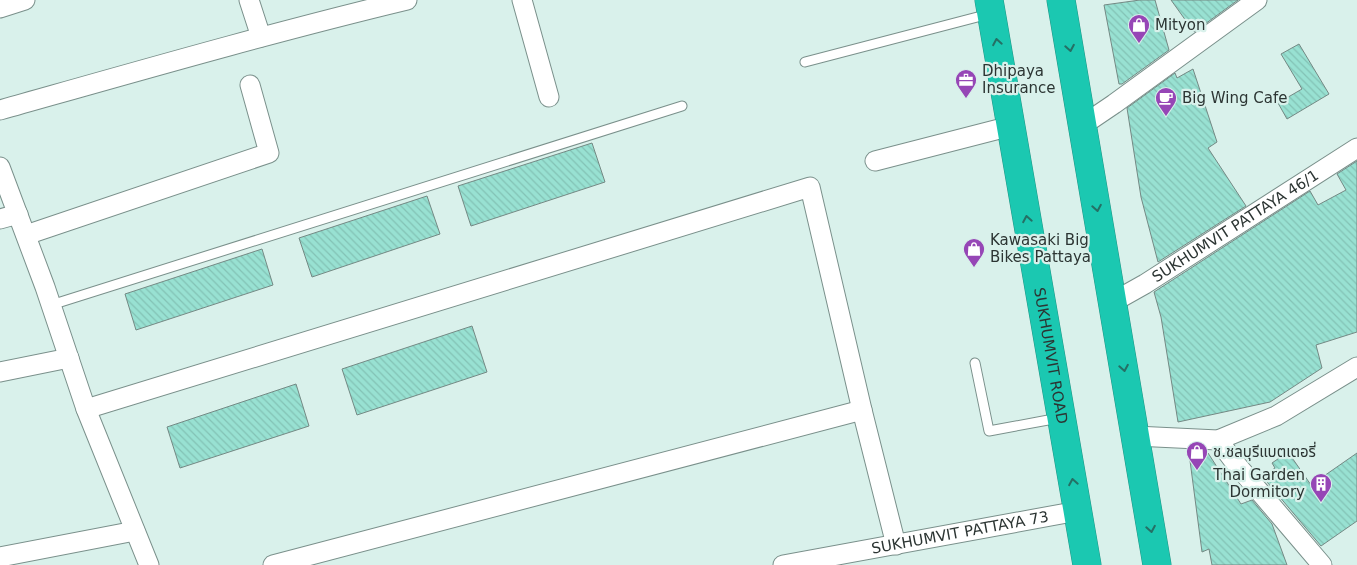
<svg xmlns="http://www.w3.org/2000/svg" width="1357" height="565" font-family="'DejaVu Sans','Noto Sans Thai',sans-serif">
  <defs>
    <pattern id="building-back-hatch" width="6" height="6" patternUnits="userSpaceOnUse" patternTransform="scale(1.25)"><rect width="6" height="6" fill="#98e1d2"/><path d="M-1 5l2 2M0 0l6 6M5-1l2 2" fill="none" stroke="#83c2b5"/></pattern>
  </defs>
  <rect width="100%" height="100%" fill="#d9f1eb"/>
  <!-- building -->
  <path fill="url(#building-back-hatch)" stroke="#748984" d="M 1140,0 L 1155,0 L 1169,50 L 1122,84 L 1119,84 L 1104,5 Z
    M 1171,0 L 1238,0 L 1194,32 Z
    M 1299,44 L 1329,94 L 1287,119 L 1278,103 L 1302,89 L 1281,54 Z
    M 1193,69 L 1217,142 L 1208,148 L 1246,206 L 1158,262 L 1141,197 L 1127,108 L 1175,73 L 1177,78 Z
    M 592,143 L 605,182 L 471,226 L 458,186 Z
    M 1357,161 L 1357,332 L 1316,345 L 1322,368 L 1270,402 L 1178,422 L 1161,317 L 1154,292 L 1310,191 L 1318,205 L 1346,190 L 1337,174 Z
    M 427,196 L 440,234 L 312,277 L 299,238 Z
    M 262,249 L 273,285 L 136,330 L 125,294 Z
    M 472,326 L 487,372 L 357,415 L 342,369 Z
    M 296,384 L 309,426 L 180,468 L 167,427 Z
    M 1288,452 L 1311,485 L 1357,453 L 1357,521 L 1321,546 L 1262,476 L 1275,468 L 1272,463 Z
    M 1189,453 L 1208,453 L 1241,504 L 1252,500 L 1272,524 L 1287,565 L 1212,565 L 1209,549 L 1202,552 Z"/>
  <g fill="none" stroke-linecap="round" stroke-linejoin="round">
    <!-- lane casing -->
    <g stroke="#7a908b" stroke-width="11">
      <path id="lane" d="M 805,62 L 989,14
        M 51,305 L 682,106
        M 975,363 L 989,431 L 1059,418"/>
    </g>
    <!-- street casing -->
    <g stroke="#7a908b" stroke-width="21">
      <g id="street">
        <path d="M 249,0 L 261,37"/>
        <path d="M 522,0 L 549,97"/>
        <path d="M 0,8 L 25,0"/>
        <path d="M 0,110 C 135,72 270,33 407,0"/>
        <path d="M 1083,125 L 1114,104 L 1257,0"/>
        <path d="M 875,161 L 1011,126"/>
        <path d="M 0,167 L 45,287 L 86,409 L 149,565"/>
        <path d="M 0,219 L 18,214"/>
        <path d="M 26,235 L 269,153 L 250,85"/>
        <path id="s1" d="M 1113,302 L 1145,284 L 1357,148"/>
        <path d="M 0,372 L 69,358"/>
        <path d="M 86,409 L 810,187 L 862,410 L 896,545"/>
        <path d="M 1135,436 L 1218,440 L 1276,416 L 1357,367"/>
        <path d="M 1218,440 L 1236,464 L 1322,565"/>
        <path d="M 0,557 L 135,531"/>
        <path d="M 273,565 L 862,410"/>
        <path id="s2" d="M 783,565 L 1078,511"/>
      </g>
    </g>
    <!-- highway casing -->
    <g stroke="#219585" stroke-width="29">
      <g id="highway">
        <path id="s3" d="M 989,0 L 1087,565"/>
        <path d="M 1061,0 L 1157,565"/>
      </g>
    </g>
    <!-- lane -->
    <use href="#lane" stroke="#fff" stroke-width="9"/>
    <!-- street -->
    <use href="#street" stroke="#fff" stroke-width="19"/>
    <!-- highway -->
    <use href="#highway" stroke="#1bc8b1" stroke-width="28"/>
  </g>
  <!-- one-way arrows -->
  <defs><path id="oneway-chevron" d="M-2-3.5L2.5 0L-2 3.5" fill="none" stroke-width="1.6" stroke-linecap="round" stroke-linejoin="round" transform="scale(1.25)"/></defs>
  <g stroke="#257065">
    <use href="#oneway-chevron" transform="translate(997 42) rotate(-100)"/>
    <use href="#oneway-chevron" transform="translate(1070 48) rotate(80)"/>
    <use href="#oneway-chevron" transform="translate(1097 208) rotate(80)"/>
    <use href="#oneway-chevron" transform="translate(1027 219) rotate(-100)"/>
    <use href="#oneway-chevron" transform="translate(1124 368) rotate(80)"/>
    <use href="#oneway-chevron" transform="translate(1073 482) rotate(-100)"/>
    <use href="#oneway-chevron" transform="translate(1151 529) rotate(80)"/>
  </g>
  <!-- icons -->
  <defs>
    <g id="shop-pin" transform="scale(1.125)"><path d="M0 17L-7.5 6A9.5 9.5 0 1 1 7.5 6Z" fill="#9646b6" stroke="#d9f1eb"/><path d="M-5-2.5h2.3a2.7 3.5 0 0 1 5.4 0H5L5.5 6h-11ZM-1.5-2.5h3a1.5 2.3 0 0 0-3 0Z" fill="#fff"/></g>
    <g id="office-pin" transform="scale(1.125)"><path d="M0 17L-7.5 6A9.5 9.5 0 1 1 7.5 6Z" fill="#9646b6" stroke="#d9f1eb"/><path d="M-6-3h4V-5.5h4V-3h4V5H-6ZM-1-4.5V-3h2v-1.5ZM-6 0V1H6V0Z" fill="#fff"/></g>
    <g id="cafe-pin" transform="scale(1.125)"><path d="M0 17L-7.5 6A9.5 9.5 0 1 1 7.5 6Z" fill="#9646b6" stroke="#d9f1eb"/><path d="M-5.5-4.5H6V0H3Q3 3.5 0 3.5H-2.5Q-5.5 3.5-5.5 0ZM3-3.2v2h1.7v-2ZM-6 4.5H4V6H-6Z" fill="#fff"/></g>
    <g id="building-pin" transform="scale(1.125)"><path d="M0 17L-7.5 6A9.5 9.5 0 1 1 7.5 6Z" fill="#9646b6" stroke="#d9f1eb"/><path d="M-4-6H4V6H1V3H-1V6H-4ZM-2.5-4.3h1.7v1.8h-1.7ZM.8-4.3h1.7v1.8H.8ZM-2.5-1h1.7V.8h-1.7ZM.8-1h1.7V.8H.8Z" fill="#fff"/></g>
  </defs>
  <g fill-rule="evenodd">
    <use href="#shop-pin" x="1139" y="25"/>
    <use href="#office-pin" x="966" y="80"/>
    <use href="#cafe-pin" x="1166" y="98"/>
    <use href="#shop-pin" x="974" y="249"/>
    <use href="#shop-pin" x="1197" y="452"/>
    <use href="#building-pin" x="1321" y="484"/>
  </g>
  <g text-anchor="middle" stroke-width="4.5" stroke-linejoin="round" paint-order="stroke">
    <!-- poi labels -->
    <g font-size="15" fill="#2c3533" stroke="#d9f1eb" text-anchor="start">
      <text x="1155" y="30">Mityon</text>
      <text x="982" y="76">Dhipaya<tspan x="982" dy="17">Insurance</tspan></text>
      <text x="1182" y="103">Big Wing Cafe</text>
      <text x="990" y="245">Kawasaki Big<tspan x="990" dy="17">Bikes Pattaya</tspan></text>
      <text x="1213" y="457">ช.ชลบุรีแบตเตอรี่</text>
      <text x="1305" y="480" text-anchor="end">Thai Garden<tspan x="1305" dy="17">Dormitory</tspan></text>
    </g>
    <!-- street labels -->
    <g font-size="15" fill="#2c3533" stroke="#d9f1eb">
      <text dy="5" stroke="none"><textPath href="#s1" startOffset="144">SUKHUMVIT PATTAYA 46/1</textPath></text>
      <text dy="5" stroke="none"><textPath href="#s3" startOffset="361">SUKHUMVIT ROAD</textPath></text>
      <text dy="5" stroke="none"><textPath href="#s2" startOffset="180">SUKHUMVIT PATTAYA 73</textPath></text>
    </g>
  </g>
</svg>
